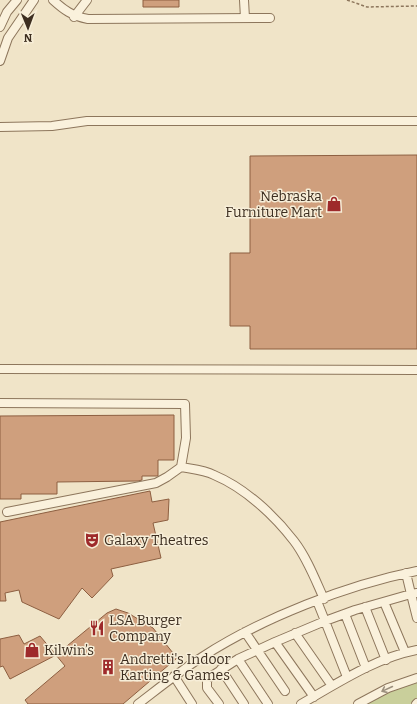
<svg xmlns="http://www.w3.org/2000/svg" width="417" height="704" font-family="Bitter,serif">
  <rect width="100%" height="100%" fill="#f0e4c8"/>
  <!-- green -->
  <path fill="#c9cf9b" d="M 417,680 L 417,698 L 411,704 L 363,704 L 392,689 Z"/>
  <!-- building -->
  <path fill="#cf9f7d" stroke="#8d5f41" d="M 143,0 L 179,0 L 179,7 L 143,7 Z
    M 417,155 L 417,349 L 250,349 L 250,326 L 230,326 L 230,253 L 250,253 L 250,156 Z
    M 174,415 L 174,460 L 158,460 L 158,476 L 142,476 L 142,480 L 138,481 L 57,482 L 57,494 L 21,494 L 21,499 L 0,499 L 0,416 Z
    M 150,491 L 152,502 L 169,499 L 168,520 L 153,523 L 161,558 L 111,569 L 113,576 L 92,598 L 82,588 L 59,619 L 22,602 L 19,590 L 5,593 L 6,601 L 0,601 L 0,522 Z
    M 116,609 L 128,613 L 153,628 L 177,658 L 123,704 L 28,704 L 25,700 L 65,666 L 56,655 L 107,613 Z
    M 19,635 L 24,644 L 40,636 L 56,655 L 10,679 L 3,666 L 0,667 L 0,639 Z"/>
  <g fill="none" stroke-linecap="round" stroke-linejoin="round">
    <!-- minor casing -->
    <g stroke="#8d765c" stroke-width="10">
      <path id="minor" d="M 53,0 C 64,10 72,16 88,19 L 270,18
        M 244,0 L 245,18
        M 74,17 L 87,0
        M 0,27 L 7,12 L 17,0
        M 0,61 L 8,38 L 34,0
        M 0,127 L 52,126 L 87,121 L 417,121
        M 0,369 L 417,370
        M 0,403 L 185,404 L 186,438 L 181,467 L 167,477 L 156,483 L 7,512
        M 181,467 C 192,469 205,470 214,475 C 245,488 274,515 294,541 C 307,558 315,579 324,599
        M 406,573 L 411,594 L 417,593
        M 317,601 L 325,621 L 355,610 L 411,594 L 417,618
        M 384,602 L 405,652
        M 365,607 L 386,660
        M 345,614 L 366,668
        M 245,632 L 285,691
        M 295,633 L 332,686
        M 275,642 L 325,621 L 347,677
        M 238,659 L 268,704
        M 221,669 L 244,704
        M 174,676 L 192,704
        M 138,704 C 159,688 180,671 202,657 C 262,618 347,585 417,571
        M 219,704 L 207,688 L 207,679 L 238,659 L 275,642 L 314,697
        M 301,704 C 338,683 375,658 417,650
        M 358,704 L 388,688 L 417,678
        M 416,704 L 417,703"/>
    </g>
    <!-- path -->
    <path stroke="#8d765c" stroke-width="1.5" stroke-dasharray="3 2" stroke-linecap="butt" d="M 347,0 L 367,7 L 417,6"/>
    <!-- minor -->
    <use href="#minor" stroke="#faf1dc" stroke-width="8"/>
  </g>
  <!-- one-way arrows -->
  <defs><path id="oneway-shaft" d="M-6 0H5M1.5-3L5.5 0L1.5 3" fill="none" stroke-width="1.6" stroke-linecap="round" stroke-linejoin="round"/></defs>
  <use stroke="#9c907e" href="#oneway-shaft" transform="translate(387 689) rotate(155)"/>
  <!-- icons -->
  <defs>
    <g id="shop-bare" transform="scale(1.2)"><path d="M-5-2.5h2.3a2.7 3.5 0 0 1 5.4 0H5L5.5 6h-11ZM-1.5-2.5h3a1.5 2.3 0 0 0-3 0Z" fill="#9e2a2b" stroke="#f7eed8" stroke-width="2.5" paint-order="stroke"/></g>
    <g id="theatre-bare" transform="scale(1.2)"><path d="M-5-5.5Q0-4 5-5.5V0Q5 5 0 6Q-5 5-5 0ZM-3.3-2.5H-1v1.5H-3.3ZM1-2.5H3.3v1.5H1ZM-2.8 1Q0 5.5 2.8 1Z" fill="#9e2a2b" stroke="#f7eed8" stroke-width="2.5" paint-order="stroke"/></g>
    <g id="restaurant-bare" transform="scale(1.2)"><path d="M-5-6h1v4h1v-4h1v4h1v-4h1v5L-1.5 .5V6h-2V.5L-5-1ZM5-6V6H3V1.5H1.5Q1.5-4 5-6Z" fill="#9e2a2b" stroke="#f7eed8" stroke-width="2.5" paint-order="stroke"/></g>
    <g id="building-bare" transform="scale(1.2)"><path d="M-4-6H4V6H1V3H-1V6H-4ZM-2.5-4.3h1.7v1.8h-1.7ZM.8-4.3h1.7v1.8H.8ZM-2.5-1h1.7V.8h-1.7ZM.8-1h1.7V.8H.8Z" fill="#9e2a2b" stroke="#f7eed8" stroke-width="2.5" paint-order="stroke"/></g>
  </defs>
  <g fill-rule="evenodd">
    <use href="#shop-bare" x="334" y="204"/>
    <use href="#theatre-bare" x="92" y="540"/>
    <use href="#restaurant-bare" x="97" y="628"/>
    <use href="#shop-bare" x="32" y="650"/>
    <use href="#building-bare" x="108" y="667"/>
  </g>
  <g text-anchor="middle" stroke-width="3" stroke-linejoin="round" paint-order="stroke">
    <!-- poi labels -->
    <g font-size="14" fill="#3d2e20" stroke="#f7eed8" text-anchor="start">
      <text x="322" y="201" text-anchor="end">Nebraska<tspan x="322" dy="16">Furniture Mart</tspan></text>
      <text x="104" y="545">Galaxy Theatres</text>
      <text x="109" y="625">LSA Burger<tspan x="109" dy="16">Company</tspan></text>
      <text x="44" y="655">Kilwin’s</text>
      <text x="120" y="664">Andretti's Indoor<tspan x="120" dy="16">Karting &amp; Games</tspan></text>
    </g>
  </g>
  <!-- north arrow -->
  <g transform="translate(28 28) rotate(179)" stroke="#f7eed8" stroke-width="3" paint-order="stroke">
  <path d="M0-3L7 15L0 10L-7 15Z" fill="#3d2e20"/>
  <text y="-6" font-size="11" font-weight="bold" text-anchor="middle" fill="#3d2e20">N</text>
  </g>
</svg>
